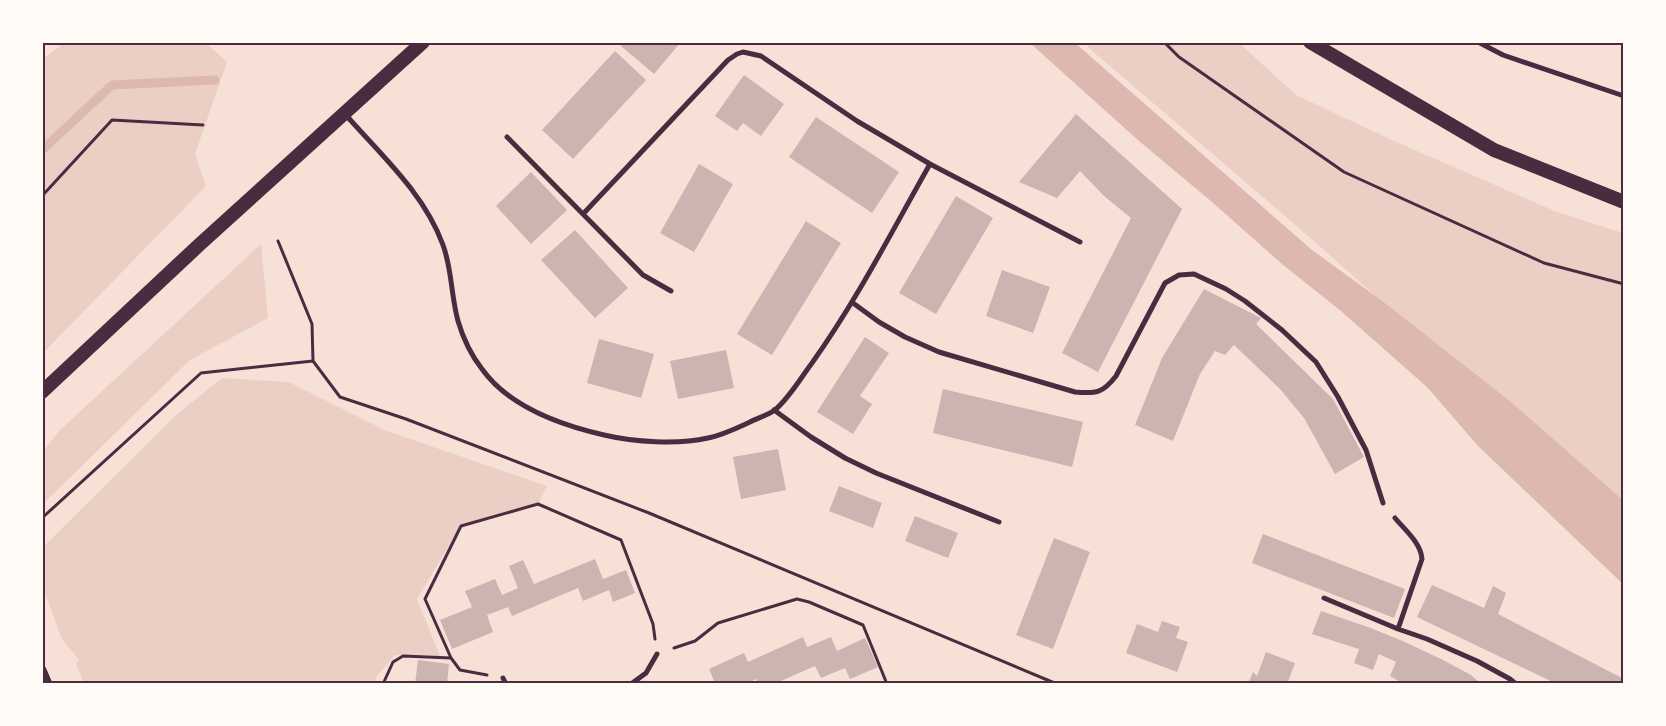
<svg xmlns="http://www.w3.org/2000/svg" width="1666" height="726" font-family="Poppins,sans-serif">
  <rect width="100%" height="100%" fill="#f7e1d7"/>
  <!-- green -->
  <path fill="#ebcfc5" d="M 205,42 L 227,62 L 195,154 L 206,186 L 43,353 L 42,60 L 64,43 Z
    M 1084,43 L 1239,43 L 1296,95 L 1392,140 L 1557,212 L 1623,233 L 1623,500 L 1510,401 L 1379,299 L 1298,227 L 1097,55 Z
    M 261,244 L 268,318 L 190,360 L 43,504 L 43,451 L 59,431 Z
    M 222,378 L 289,382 L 387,431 L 547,486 L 538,504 L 461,526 L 417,599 L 440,656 L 395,655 L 377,676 L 374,683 L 84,683 L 76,664 L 79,660 L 62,639 L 43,588 L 43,547 L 176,415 Z"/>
  <!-- water -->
  <path fill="#dcb8b0" d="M 1030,43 L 1075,43 L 1312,250 L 1381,300 L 1510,401 L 1623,500 L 1623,584 L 1478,446 L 1428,388 L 1341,311 L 1282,264 L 1212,202 L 1139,141 Z"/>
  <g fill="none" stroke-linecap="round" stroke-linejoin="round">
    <!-- stream -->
    <path stroke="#dcb8b0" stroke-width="9" d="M 42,150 L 112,85 L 215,80"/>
  </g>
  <!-- building -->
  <path fill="#ccb4b1" d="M 624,42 L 681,42 L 654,74 L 621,46 Z
    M 615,51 L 646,80 L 573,159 L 542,130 Z
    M 744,75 L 784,104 L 761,136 L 743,123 L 737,131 L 715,116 Z
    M 1076,114 L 1182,209 L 1098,372 L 1062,353 L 1131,218 L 1104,196 L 1080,171 L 1057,198 L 1019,182 Z
    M 816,117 L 899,172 L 872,213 L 789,157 Z
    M 699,164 L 733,184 L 694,252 L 660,233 Z
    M 531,172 L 567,210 L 531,244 L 496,206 Z
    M 956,196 L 993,218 L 936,314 L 899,293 Z
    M 806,221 L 841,243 L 772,355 L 737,334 Z
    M 575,230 L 628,288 L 595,318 L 541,260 Z
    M 1002,270 L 1050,287 L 1033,333 L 986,316 Z
    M 1204,289 L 1261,318 L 1256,324 L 1333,399 L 1364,457 L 1335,474 L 1304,418 L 1280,389 L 1234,345 L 1225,355 L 1215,351 L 1200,374 L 1173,441 L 1135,425 L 1162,358 Z
    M 865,337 L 889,353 L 860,396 L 872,404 L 853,434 L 817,412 Z
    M 599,339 L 654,354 L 641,398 L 587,383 Z
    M 726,350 L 734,388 L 678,399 L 670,361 Z
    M 943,389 L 1083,422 L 1072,467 L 933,433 Z
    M 778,449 L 786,490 L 741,499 L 733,457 Z
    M 839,486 L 882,503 L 873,528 L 829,511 Z
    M 915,516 L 958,533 L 948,558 L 905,541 Z
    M 1263,534 L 1405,589 L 1394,618 L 1252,563 Z
    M 1054,538 L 1090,552 L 1053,649 L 1016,635 Z
    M 595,559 L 603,579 L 626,570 L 635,593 L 613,602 L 609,590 L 583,601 L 578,588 L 512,616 L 508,607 L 487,615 L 493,632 L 452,649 L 440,620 L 472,607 L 465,591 L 495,579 L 502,595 L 518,588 L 509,566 L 523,560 L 534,584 Z
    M 1432,585 L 1484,608 L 1493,586 L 1506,593 L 1498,614 L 1624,679 L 1624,684 L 1557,684 L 1417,617 Z
    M 1321,611 L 1368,627 L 1405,642 L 1443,660 L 1471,675 L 1481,684 L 1404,684 L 1390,676 L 1396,662 L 1379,654 L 1373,670 L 1354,663 L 1359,649 L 1312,634 Z
    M 1162,621 L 1180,627 L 1176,638 L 1188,642 L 1177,672 L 1126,653 L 1137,624 L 1158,632 Z
    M 803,637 L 807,647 L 831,637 L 837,651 L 865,638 L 878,667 L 850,679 L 845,668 L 821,678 L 815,666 L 774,684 L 758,684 L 756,679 L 746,684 L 708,684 L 714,681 L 709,669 L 744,653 L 748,662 Z
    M 1266,652 L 1295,663 L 1287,684 L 1248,684 L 1253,672 L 1257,676 Z
    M 418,660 L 449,664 L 447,684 L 415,684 Z"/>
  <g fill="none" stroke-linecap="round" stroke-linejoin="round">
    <!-- path -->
    <path stroke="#4a2c40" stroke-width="3" d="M 1164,42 L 1179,57 L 1344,172 L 1544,263 L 1624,284
      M 42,196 L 112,120 L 203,125
      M 278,241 L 312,324 L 313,361 L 340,397 L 406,419 L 649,513 L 1057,684
      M 42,518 L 201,373 L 313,361
      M 674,648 L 695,641 L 718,623 L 797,599 L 809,602 L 863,625 L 887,684
      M 487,675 L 460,670 L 451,658 L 425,599 L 461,526 L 538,504 L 621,540 L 653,624 L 655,639
      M 383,684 L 393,662 L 403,656 L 451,658"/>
    <!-- minor -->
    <path stroke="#4a2c40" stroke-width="5" d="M 1478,42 L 1503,55 L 1624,96
      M 345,114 C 381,155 424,193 443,245 C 452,269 451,296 458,321 C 463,338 471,355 482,369 C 509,407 560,425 604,435 C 634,442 677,445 708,438 C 723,435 737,428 750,422 C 758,418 768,415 775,410 C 790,397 800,379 812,363 C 857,300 892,231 930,164
      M 507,137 L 643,275 L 671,291
      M 583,214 L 728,60 L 737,54 L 743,52 L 761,56 L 857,121 L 930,164 L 1080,242
      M 853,303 L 879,322 L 905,337 L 939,352 L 1075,392 C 1096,394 1103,393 1116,376 L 1165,283 L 1179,275 L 1194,274 L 1226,289 L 1245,301 L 1282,330 L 1316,362 L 1338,397 L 1366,450 L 1383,503
      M 774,410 L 811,437 L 845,458 L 876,473 L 999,522
      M 1395,518 C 1405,530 1421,543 1422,559 L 1398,629
      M 1324,598 L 1398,629 L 1427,639 L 1477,661 L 1510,679 L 1516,684
      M 503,678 L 506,684
      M 631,684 L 646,673 L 657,654"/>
    <!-- tertiary -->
    <path stroke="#4a2c40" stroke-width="9" d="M 42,670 L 48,684"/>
    <!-- trunk -->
    <path stroke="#4a2c40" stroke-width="14" d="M 1310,42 L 1494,150 L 1624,202
      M 42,392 L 199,245 L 423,42"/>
  </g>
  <!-- border -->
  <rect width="1666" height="726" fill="none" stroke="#fffaf5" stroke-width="88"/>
  <rect x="44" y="44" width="1578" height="638" fill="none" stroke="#4a2c40" stroke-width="2"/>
</svg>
